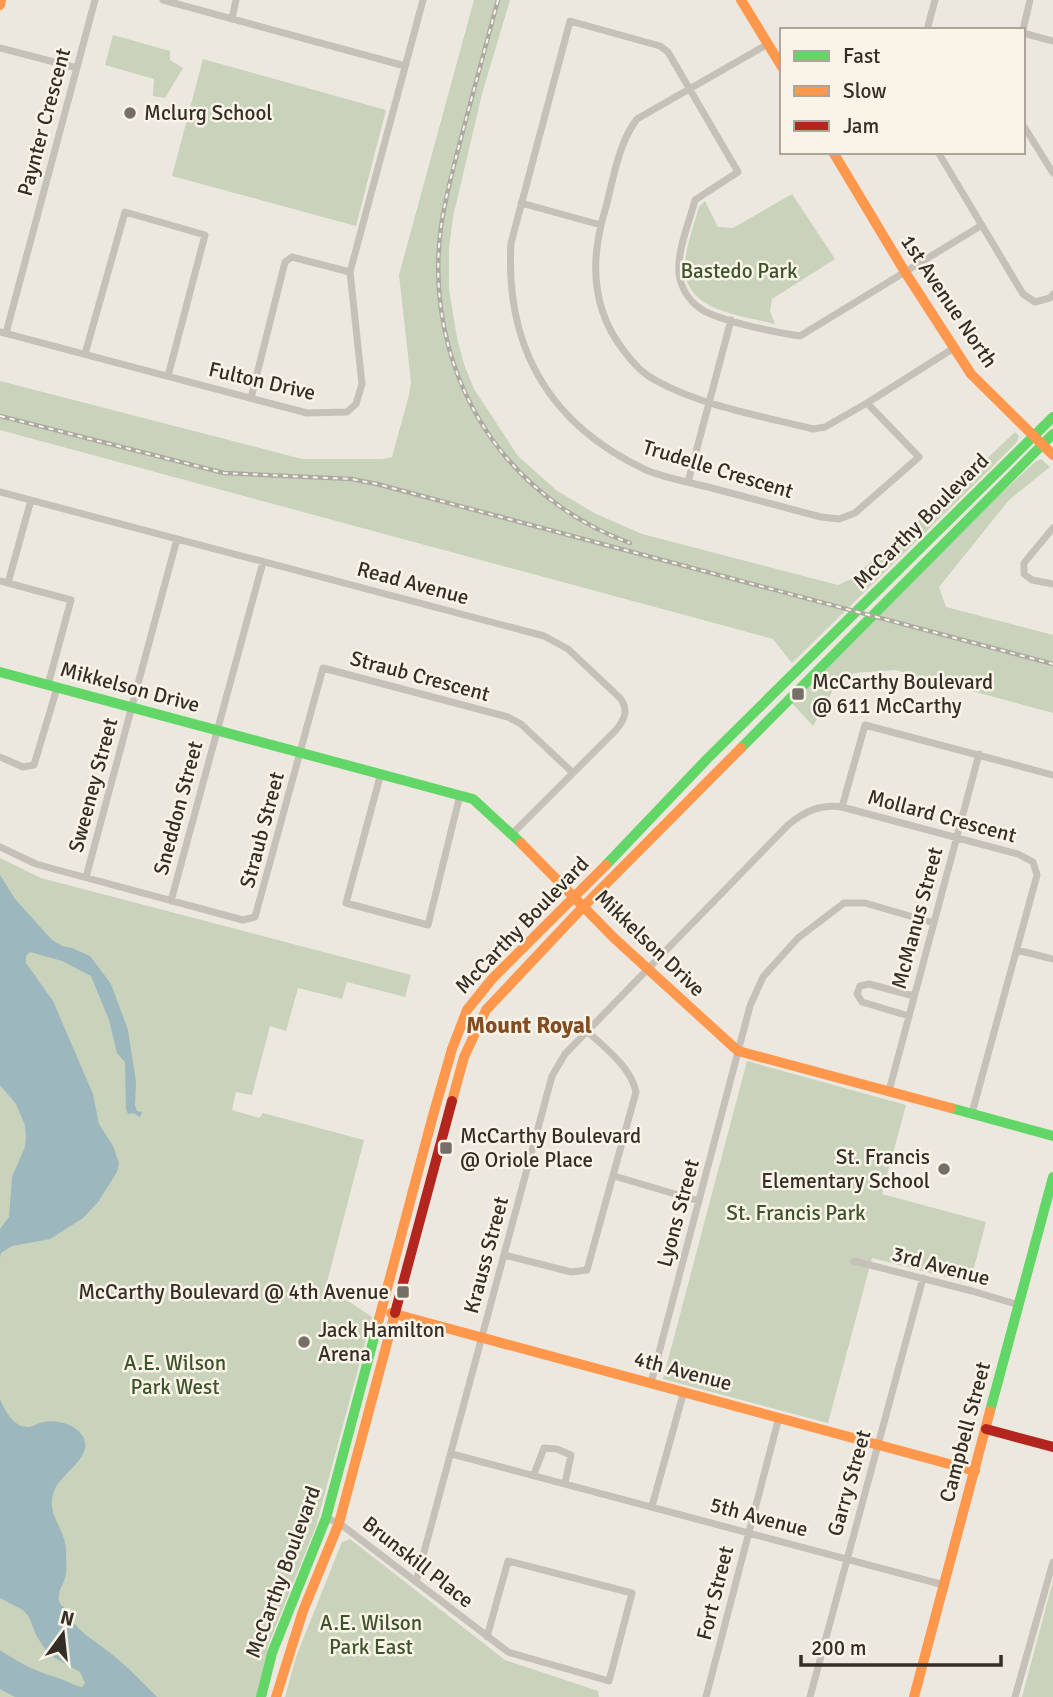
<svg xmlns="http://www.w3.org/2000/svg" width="1053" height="1697" font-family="Signika,sans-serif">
  <rect width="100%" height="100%" fill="#ece8df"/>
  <!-- green -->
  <path fill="#c9d2ba" d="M 474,0 L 510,0 L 482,94 L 453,217 L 449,248 L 449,289 L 457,338 L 464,364 L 474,389 L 518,456 L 556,490 L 594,513 L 642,534 L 838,585 L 851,579 L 955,489 L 1015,432 L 1019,436 L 1017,442 L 994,465 L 792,663 L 773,639 L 0,430 L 0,381 L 302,459 L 383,459 L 392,457 L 409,395 L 411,382 L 399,275 Z
    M 113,35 L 170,51 L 170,60 L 183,68 L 165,98 L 153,96 L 154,79 L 105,65 Z
    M 203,59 L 386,110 L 356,226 L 172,176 Z
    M 792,194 L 835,259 L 772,299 L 770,311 L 775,324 C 741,315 682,311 685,264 C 686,246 694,225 699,207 L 705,201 L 718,227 L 733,228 Z
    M 1041,459 L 1050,467 L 1009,500 L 939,587 L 946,607 L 1053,635 L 1053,713 L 895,670 L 854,673 L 832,692 L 813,726 L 791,702 L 945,545 L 1035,462 Z
    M 0,858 L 41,878 L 411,975 L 405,997 L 347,982 L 342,999 L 298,988 L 286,1031 L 270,1026 L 252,1095 L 236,1092 L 232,1110 L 259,1118 L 263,1113 L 364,1140 L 326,1286 L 372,1317 L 316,1526 L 269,1643 L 256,1697 L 0,1697 Z
    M 747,1061 L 906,1105 L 882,1194 L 986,1222 L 971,1279 L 965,1282 L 872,1258 L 828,1423 L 663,1379 Z
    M 350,1539 L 505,1660 L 598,1691 L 599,1697 L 285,1697 L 296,1657 L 342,1542 Z
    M 1053,1581 L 1053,1697 L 1022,1697 Z"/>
  <!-- water -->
  <path fill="#9cb7bd" d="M 0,875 L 15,899 L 52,940 L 62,946 L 72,948 L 90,956 L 111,984 L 128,1030 L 136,1082 L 135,1105 L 137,1111 L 142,1112 L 140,1117 L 133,1113 L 128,1114 L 126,1109 L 125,1062 L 117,1053 L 109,1020 L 91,976 L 62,961 L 30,952 L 26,956 L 26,963 L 53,1001 L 93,1094 L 99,1124 L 113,1146 L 119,1163 L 117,1172 L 98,1202 L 83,1218 L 50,1239 L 12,1246 L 1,1253 L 0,1258 L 0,1229 L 9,1217 L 12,1177 L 25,1147 L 26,1138 L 25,1125 L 16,1104 L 0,1085 Z
    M 0,1399 C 5,1411 14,1428 29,1427 C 34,1426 38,1423 44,1422 C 56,1419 75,1424 82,1435 C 96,1456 62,1472 55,1489 C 44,1513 64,1525 66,1549 C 66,1557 67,1568 66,1575 C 64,1584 57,1591 59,1601 C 61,1607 62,1604 65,1609 C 78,1634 94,1639 114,1656 C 129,1668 143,1683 157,1697 L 15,1697 L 0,1689 L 0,1650 C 23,1665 35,1671 61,1679 C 69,1682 75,1686 82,1687 L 85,1683 L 80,1672 L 55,1658 L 45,1649 L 36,1635 L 29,1617 L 23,1610 L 0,1598 Z"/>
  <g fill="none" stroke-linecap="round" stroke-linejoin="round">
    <!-- street -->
    <path stroke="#c5c1b9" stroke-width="7" d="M 163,0 L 405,66
      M 232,19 L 236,0
      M 927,30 L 935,0
      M 1023,30 L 1030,0
      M 1023,33 L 1053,41
      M 768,44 L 637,119 C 617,145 613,183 604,214 C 590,262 592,310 624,351 C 632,362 643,374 655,380 C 701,406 762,416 813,429 L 825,427 L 867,403 L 954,348
      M 0,48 L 77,68
      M 1023,125 L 1053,173
      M 938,152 L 1023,294 L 1035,302 L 1050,298 L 1053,294
      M 521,203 L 601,225
      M 0,332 L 307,413 L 347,412 L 356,404 L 362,384 L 350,272 L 423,0
      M 6,333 L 95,0
      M 85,354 L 125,212 L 205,235 L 168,376
      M 251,398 L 285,262 L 292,257 L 350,272
      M 867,403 L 919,457 L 855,513 L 839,519 L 821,517 C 783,507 745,497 708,487 C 688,482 665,478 646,470 C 550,425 505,348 511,243 L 570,21 L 660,46 L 668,52 L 738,172 L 695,200 C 689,223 677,250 679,274 C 681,288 689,301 701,309 C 719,321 778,333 800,336 L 982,225
      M 688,482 L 731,320
      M 0,492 L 544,636 L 568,649 L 620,698 C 629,710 625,719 616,730 L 512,834
      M 1053,528 L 1024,563 L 1024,574 L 1032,580 L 1053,584
      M 0,581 L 71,600 L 48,685
      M 8,583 L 31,500
      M 0,757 L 23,767 L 34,765 L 57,688
      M 381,773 L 346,903 L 428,925 L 460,795
      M 842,807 L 865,725 L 1053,775
      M 0,847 L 36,864 L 54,869 L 243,920 L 255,917 L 323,668 L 508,717 L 521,724 L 572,772
      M 86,877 L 177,539
      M 171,901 L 263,562
      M 1017,950 L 1053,959
      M 909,1016 L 862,1002 L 857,994 L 860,986 L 869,984 L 914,996
      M 889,1091 L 979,754
      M 614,1176 L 699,1201
      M 505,1255 L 571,1272 L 587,1270 L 636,1092 C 631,1067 605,1048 587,1031
      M 854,1261 L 972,1291 L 1019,1305
      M 651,1383 L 750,1006 L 763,977 L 798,938 L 844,903 L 865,903 L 934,923
      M 452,1454 L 944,1585
      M 534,1474 L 544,1448 L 557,1449 L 571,1455 L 565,1483
      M 652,1506 L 684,1391
      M 326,1518 L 339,1523 L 508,1652 L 609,1681 L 632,1593 L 508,1561 L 487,1637
      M 416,1582 L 552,1076 L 565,1054 L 788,825 C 805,811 820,804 842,807 L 1018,854 L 1033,862 L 1037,875 L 972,1113
      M 706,1697 L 779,1417
      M 810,1697 L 923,1278
      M 1015,1697 L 1053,1562"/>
    <!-- fast -->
    <path stroke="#63d668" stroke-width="10" d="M 0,672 L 473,799 L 521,843
      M 741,748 L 1053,434
      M 606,865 L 707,759 L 1053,417
      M 951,1108 L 1053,1136
      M 990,1411 L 1053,1177
      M 261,1697 L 272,1653 L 326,1518 L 379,1319"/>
    <!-- slow -->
    <path stroke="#ff974d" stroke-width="10" d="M 741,0 L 782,67
      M 0,5 L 1,0
      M 833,152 L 905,272 L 971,374 L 1053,455
      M 521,843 L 614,938 L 738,1051 L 951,1108
      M 452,1101 L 464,1057 L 486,1010 L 583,907 L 741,748
      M 391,1313 L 975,1471
      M 379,1319 L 432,1119 L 452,1049 L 467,1010 L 492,979 L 606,865
      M 276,1697 L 303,1611 L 339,1523 L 395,1313
      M 914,1697 L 990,1411"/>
    <!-- jam -->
    <path stroke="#b3261e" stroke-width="10" d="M 395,1313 L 452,1101
      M 986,1429 L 1053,1447"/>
    <!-- rail casing -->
    <g stroke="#ada9a3" stroke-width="4.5">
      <path id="rail" d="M 498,0 C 487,41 476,82 465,123 C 456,158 446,192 441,227 C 430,309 452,392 505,456 C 538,495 582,526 630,543
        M 0,416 L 224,473 L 351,479 L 377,484 L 1053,664"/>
    </g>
    <!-- rail -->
    <use href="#rail" stroke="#f9f4e7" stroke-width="2" stroke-dasharray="5" stroke-linecap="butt"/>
  </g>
  <!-- markers -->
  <g fill="#756f67" stroke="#f9f4e7" stroke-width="2.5">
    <circle cx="130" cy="113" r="7"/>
    <rect x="791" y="687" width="14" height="14" rx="3.5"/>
    <rect x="439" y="1141" width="14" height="14" rx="3.5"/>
    <circle cx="944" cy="1169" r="7"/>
    <rect x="396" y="1285" width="14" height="14" rx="3.5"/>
    <circle cx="304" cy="1342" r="7"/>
  </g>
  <g text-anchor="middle" stroke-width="5" stroke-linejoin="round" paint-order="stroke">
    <!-- poi labels -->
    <g font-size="21" fill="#352e27" stroke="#f9f4e7" text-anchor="start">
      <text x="144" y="120">Mclurg School</text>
      <text x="812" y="689">McCarthy Boulevard<tspan x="812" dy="24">@ 611 McCarthy</tspan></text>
      <text x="460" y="1143">McCarthy Boulevard<tspan x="460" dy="24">@ Oriole Place</tspan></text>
      <text x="930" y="1164" text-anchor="end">St. Francis<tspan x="930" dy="24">Elementary School</tspan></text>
      <text x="389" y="1299" text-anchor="end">McCarthy Boulevard @ 4th Avenue</text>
      <text x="318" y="1337">Jack Hamilton<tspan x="318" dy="24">Arena</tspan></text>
    </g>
    <!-- street labels -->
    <g font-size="21" fill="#352e27" stroke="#f9f4e7">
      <text transform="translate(44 122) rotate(-75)" y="7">Paynter Crescent</text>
      <text transform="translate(949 301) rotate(56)" y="7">1st Avenue North</text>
      <text transform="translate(262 381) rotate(13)" y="7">Fulton Drive</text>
      <text transform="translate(718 469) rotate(17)" y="7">Trudelle Crescent</text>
      <text transform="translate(921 521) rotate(-45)" y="7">McCarthy Boulevard</text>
      <text transform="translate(413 583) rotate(15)" y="7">Read Avenue</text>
      <text transform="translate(420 676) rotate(15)" y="7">Straub Crescent</text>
      <text transform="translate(130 687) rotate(15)" y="7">Mikkelson Drive</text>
      <text transform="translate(93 785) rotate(-75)" y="7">Sweeney Street</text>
      <text transform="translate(178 808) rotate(-75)" y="7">Sneddon Street</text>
      <text transform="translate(942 816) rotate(15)" y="7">Mollard Crescent</text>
      <text transform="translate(262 830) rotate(-75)" y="7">Straub Street</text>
      <text transform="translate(917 918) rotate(-75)" y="7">McManus Street</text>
      <text transform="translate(522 925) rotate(-46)" y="7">McCarthy Boulevard</text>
      <text transform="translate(650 943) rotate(44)" y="7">Mikkelson Drive</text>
      <text transform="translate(678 1213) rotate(-75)" y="7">Lyons Street</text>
      <text transform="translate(486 1255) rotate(-75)" y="7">Krauss Street</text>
      <text transform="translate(941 1266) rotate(15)" y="7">3rd Avenue</text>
      <text transform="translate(683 1371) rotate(15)" y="7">4th Avenue</text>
      <text transform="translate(965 1432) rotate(-75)" y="7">Campbell Street</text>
      <text transform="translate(849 1483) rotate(-74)" y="7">Garry Street</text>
      <text transform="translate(759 1517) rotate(15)" y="7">5th Avenue</text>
      <text transform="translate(418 1562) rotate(38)" y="7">Brunskill Place</text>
      <text transform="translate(283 1572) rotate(-70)" y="7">McCarthy Boulevard</text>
      <text transform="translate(715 1593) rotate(-76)" y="7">Fort Street</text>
    </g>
    <!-- park labels -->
    <g font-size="21" fill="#3d532b" stroke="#f9f4e7">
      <text x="739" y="278">Bastedo Park</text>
      <text x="796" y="1220">St. Francis Park</text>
      <text x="175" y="1370">A.E. Wilson<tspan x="175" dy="24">Park West</tspan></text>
      <text x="371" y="1630">A.E. Wilson<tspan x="371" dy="24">Park East</tspan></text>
    </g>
    <!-- neighbourhood labels -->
    <g font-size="23" font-weight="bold" fill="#834c21" stroke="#f9f4e7">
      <text x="529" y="1033">Mount Royal</text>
    </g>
  </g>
  <!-- legend -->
  <rect x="780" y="28" width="245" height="126" fill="#f9f4e7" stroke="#aba59a" stroke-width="2"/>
  <rect x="794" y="51" width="35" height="10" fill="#63d668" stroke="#aba59a" stroke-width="2"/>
  <text x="843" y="63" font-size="21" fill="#352e27">Fast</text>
  <rect x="794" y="86" width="35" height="10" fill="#ff974d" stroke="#aba59a" stroke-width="2"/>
  <text x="843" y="98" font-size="21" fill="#352e27">Slow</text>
  <rect x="794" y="121" width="35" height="10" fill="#b3261e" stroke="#aba59a" stroke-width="2"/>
  <text x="843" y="133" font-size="21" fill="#352e27">Jam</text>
  <!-- north arrow -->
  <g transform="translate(63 1634) rotate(15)" stroke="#f9f4e7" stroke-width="5" paint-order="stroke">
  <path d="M0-5L12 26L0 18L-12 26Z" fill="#352e27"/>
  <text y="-10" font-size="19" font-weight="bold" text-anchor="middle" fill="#352e27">N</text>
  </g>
  <!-- scale -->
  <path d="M801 1655v10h200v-10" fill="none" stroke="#352e27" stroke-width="3.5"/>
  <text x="811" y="1655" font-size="21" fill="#352e27" stroke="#f9f4e7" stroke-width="5" paint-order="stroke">200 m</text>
</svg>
